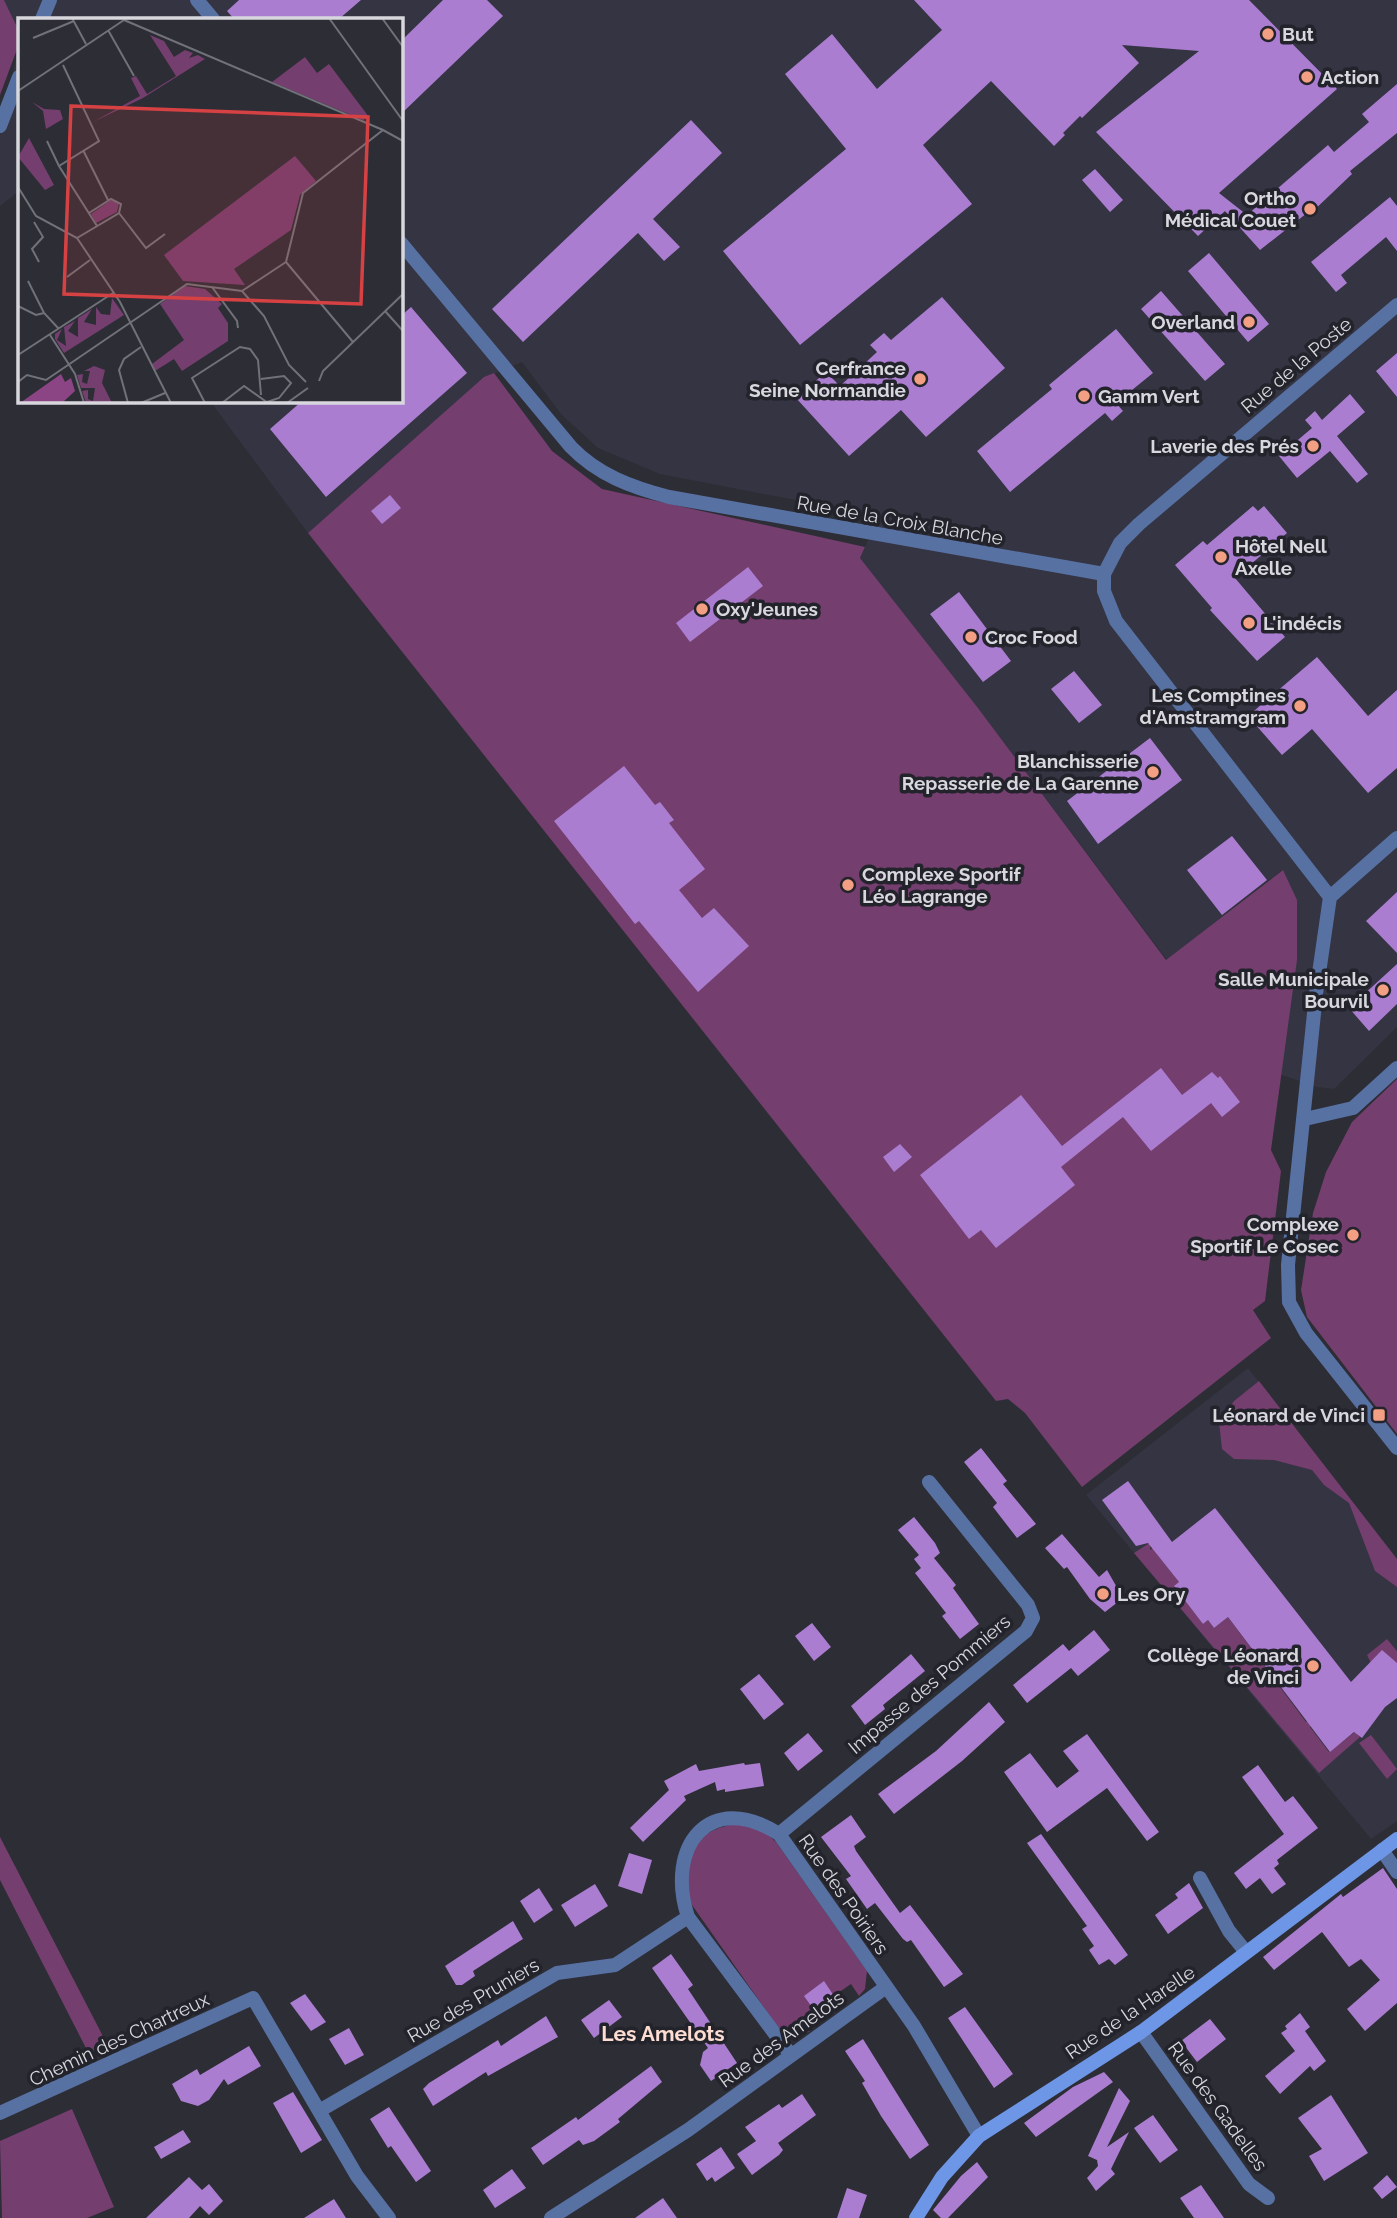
<svg xmlns="http://www.w3.org/2000/svg" width="1397" height="2218" font-family="Raleway,sans-serif">
  <rect width="100%" height="100%" fill="#2d2d36"/>
  <!-- built -->
  <path fill="#343443" d="M 4,0 L 1397,0 L 1397,1027 L 1334,1089 L 1317,1087 L 1279,1074 L 1282,870 L 1167,960 L 978,708 L 860,558 L 879,516 L 660,474 L 598,448 L 561,414 L 522,362 L 484,378 L 308,533 L 210,401 L 401,401 L 401,19 L 19,19 L 19,31 Z
    M 19,47 L 19,191 L 0,206 L 0,123 Z
    M 1248,1368 L 1397,1559 L 1397,1821 L 1371,1839 L 1086,1495 Z"/>
  <!-- green -->
  <path fill="#743e6e" d="M 0,0 L 4,0 L 19,31 L 19,44 L 0,95 Z
    M 494,373 L 552,451 L 602,489 L 865,547 L 860,558 L 978,708 L 1166,960 L 1283,870 L 1297,900 L 1297,960 L 1271,1150 L 1281,1171 L 1265,1301 L 1253,1310 L 1271,1338 L 1082,1487 L 1025,1413 L 1008,1399 L 996,1401 L 308,533 L 484,377 Z
    M 1397,1079 L 1397,1434 L 1307,1317 L 1301,1290 L 1313,1213 L 1326,1172 L 1352,1122 Z
    M 1259,1381 L 1397,1559 L 1397,1587 L 1375,1571 L 1349,1503 L 1324,1485 L 1312,1470 L 1274,1460 L 1234,1459 L 1222,1449 L 1219,1422 L 1234,1401 Z
    M 1151,1542 L 1150,1550 L 1157,1545 L 1157,1554 L 1179,1582 L 1203,1624 L 1208,1620 L 1214,1628 L 1228,1617 L 1306,1722 L 1318,1714 L 1321,1718 L 1310,1727 L 1329,1752 L 1355,1732 L 1360,1737 L 1319,1773 L 1134,1553 Z
    M 1387,1639 L 1397,1651 L 1397,1663 L 1371,1663 L 1367,1655 Z
    M 1371,1735 L 1397,1769 L 1387,1779 L 1359,1743 Z
    M 736,1824 L 764,1831 L 776,1842 L 867,1971 L 865,1989 L 859,1996 L 851,1984 L 802,2018 L 810,2031 C 797,2039 787,2036 777,2026 L 692,1905 C 677,1865 690,1830 736,1824 Z
    M 0,1837 L 108,2046 L 89,2054 L 0,1880 Z
    M 72,2109 L 114,2207 L 87,2218 L 2,2218 L 0,2141 Z"/>
  <!-- building -->
  <path fill="#ab7dd0" d="M 239,0 L 361,0 L 339,19 L 234,19 L 227,11 Z
    M 443,0 L 487,0 L 503,16 L 401,114 L 401,41 Z
    M 914,0 L 1249,0 L 1337,89 L 1219,193 L 1247,215 L 1328,145 L 1334,152 L 1369,122 L 1362,114 L 1397,84 L 1397,133 L 1350,171 L 1352,174 L 1309,215 L 1307,213 L 1260,250 L 1225,211 L 1198,236 L 1096,132 L 1199,51 L 1122,45 L 1139,63 L 1082,118 L 1080,116 L 1063,133 L 1065,135 L 1054,146 L 991,81 L 923,145 L 972,204 L 800,345 L 723,251 L 846,149 L 785,74 L 832,34 L 877,89 L 942,30 Z
    M 691,120 L 722,153 L 653,219 L 680,247 L 664,261 L 638,233 L 523,342 L 492,309 Z
    M 1095,169 L 1123,200 L 1110,212 L 1082,180 Z
    M 1390,197 L 1397,206 L 1397,251 L 1386,237 L 1341,275 L 1347,283 L 1336,292 L 1311,262 Z
    M 1209,253 L 1269,324 L 1248,342 L 1188,271 Z
    M 1161,291 L 1225,364 L 1205,381 L 1141,309 Z
    M 942,297 L 1005,368 L 926,437 L 901,410 L 849,456 L 796,398 L 826,372 L 840,386 L 877,352 L 870,345 L 884,333 L 891,340 Z
    M 411,307 L 467,373 L 326,497 L 270,429 L 302,401 L 401,401 L 401,316 Z
    M 1116,329 L 1153,373 L 1116,403 L 1123,411 L 1112,421 L 1105,413 L 1010,492 L 977,451 L 1052,389 L 1049,385 Z
    M 1397,353 L 1397,397 L 1376,371 Z
    M 1350,394 L 1365,412 L 1337,436 L 1368,474 L 1357,483 L 1330,451 L 1297,478 L 1279,456 L 1312,428 L 1305,420 L 1315,411 L 1322,420 Z
    M 390,495 L 401,508 L 382,524 L 371,511 Z
    M 1253,506 L 1258,511 L 1264,506 L 1287,533 L 1235,578 L 1285,637 L 1257,661 L 1210,610 L 1212,608 L 1175,565 L 1203,541 L 1207,545 Z
    M 748,567 L 763,586 L 690,642 L 676,623 Z
    M 959,592 L 1011,661 L 983,682 L 930,614 Z
    M 1317,657 L 1368,716 L 1397,690 L 1397,768 L 1368,793 L 1312,729 L 1282,755 L 1248,716 Z
    M 1074,671 L 1102,705 L 1079,723 L 1051,689 Z
    M 1150,738 L 1182,780 L 1098,844 L 1067,801 Z
    M 624,766 L 655,805 L 660,802 L 674,820 L 669,823 L 705,869 L 679,890 L 702,918 L 714,908 L 749,946 L 698,992 L 639,921 L 635,924 L 554,821 Z
    M 1232,836 L 1267,880 L 1222,915 L 1187,870 Z
    M 1397,892 L 1397,953 L 1366,921 Z
    M 1397,964 L 1397,1004 L 1369,1031 L 1349,1008 Z
    M 1161,1068 L 1182,1095 L 1212,1072 L 1218,1078 L 1220,1076 L 1240,1102 L 1222,1117 L 1211,1103 L 1151,1151 L 1123,1117 L 1061,1167 L 1075,1185 L 996,1248 L 981,1230 L 969,1239 L 920,1175 L 1021,1095 L 1062,1146 Z
    M 900,1144 L 912,1157 L 894,1172 L 883,1157 Z
    M 981,1448 L 1007,1481 L 1003,1484 L 1036,1524 L 1017,1538 L 993,1507 L 997,1503 L 964,1462 Z
    M 1128,1481 L 1172,1542 L 1215,1508 L 1351,1682 L 1382,1650 L 1397,1663 L 1397,1698 L 1385,1707 L 1362,1738 L 1354,1732 L 1330,1752 L 1228,1617 L 1214,1628 L 1208,1620 L 1203,1624 L 1174,1586 L 1179,1582 L 1148,1543 L 1136,1546 L 1102,1500 Z
    M 914,1517 L 935,1543 L 940,1553 L 934,1558 L 956,1585 L 953,1588 L 979,1624 L 960,1639 L 942,1616 L 946,1613 L 915,1573 L 921,1568 L 914,1559 L 919,1555 L 898,1530 Z
    M 1062,1534 L 1099,1577 L 1107,1570 L 1123,1598 L 1105,1612 L 1090,1599 L 1067,1567 L 1064,1569 L 1045,1548 Z
    M 812,1623 L 831,1647 L 814,1661 L 795,1636 Z
    M 1094,1630 L 1110,1650 L 1078,1676 L 1071,1668 L 1027,1703 L 1013,1685 L 1063,1644 L 1069,1651 Z
    M 911,1654 L 925,1671 L 883,1705 L 885,1709 L 865,1725 L 851,1706 Z
    M 759,1674 L 784,1704 L 764,1720 L 740,1689 Z
    M 989,1702 L 1005,1722 L 962,1761 L 894,1814 L 878,1794 L 936,1751 Z
    M 808,1733 L 823,1751 L 798,1771 L 784,1753 Z
    M 1087,1734 L 1159,1832 L 1147,1841 L 1107,1788 L 1047,1832 L 1004,1772 L 1030,1753 L 1057,1788 L 1079,1771 L 1063,1751 Z
    M 744,1763 L 745,1765 L 760,1763 L 764,1786 L 725,1792 L 725,1789 L 717,1791 L 715,1782 L 684,1796 L 686,1800 L 643,1842 L 630,1828 L 669,1790 L 664,1781 L 696,1764 L 699,1771 Z
    M 1258,1765 L 1285,1802 L 1293,1796 L 1318,1828 L 1277,1860 L 1279,1864 L 1274,1868 L 1286,1884 L 1272,1894 L 1260,1878 L 1246,1889 L 1234,1873 L 1284,1834 L 1242,1777 Z
    M 851,1815 L 866,1837 L 854,1846 L 856,1851 L 900,1913 L 910,1905 L 963,1974 L 944,1987 L 911,1940 L 907,1942 L 903,1939 L 875,1903 L 867,1909 L 846,1879 L 851,1876 L 821,1837 Z
    M 1041,1834 L 1128,1955 L 1115,1965 L 1109,1959 L 1099,1965 L 1089,1950 L 1094,1946 L 1082,1929 L 1087,1926 L 1027,1843 Z
    M 629,1853 L 652,1860 L 642,1894 L 618,1886 Z
    M 1383,1868 L 1397,1889 L 1397,2003 L 1365,2031 L 1347,2009 L 1380,1980 L 1361,1959 L 1349,1967 L 1322,1932 L 1274,1970 L 1263,1957 L 1341,1894 L 1343,1897 Z
    M 1189,1883 L 1203,1908 L 1168,1934 L 1155,1915 L 1178,1898 L 1175,1894 Z
    M 595,1884 L 608,1906 L 575,1927 L 561,1905 Z
    M 539,1888 L 553,1910 L 534,1923 L 520,1901 Z
    M 513,1921 L 523,1939 L 473,1971 L 475,1976 L 462,1985 L 456,1985 L 445,1966 Z
    M 671,1954 L 693,1985 L 688,1989 L 737,2063 L 711,2081 L 700,2065 L 703,2052 L 708,2048 L 652,1968 Z
    M 824,1981 L 834,1996 L 814,2010 L 804,1996 Z
    M 305,1994 L 326,2022 L 311,2031 L 290,2003 Z
    M 609,2000 L 622,2017 L 594,2038 L 581,2020 Z
    M 965,2007 L 1013,2074 L 994,2088 L 948,2018 Z
    M 1300,2013 L 1310,2027 L 1305,2031 L 1326,2061 L 1314,2071 L 1310,2066 L 1280,2094 L 1265,2076 L 1295,2051 L 1281,2033 L 1287,2029 L 1285,2026 Z
    M 546,2016 L 558,2037 L 488,2076 L 486,2072 L 433,2106 L 423,2089 L 429,2083 L 498,2040 L 501,2046 Z
    M 1210,2019 L 1226,2039 L 1197,2062 L 1181,2041 Z
    M 349,2028 L 364,2055 L 345,2065 L 329,2039 Z
    M 863,2039 L 929,2145 L 910,2159 L 881,2116 L 862,2083 L 865,2081 L 845,2051 Z
    M 249,2046 L 261,2066 L 228,2085 L 224,2079 L 209,2100 L 198,2106 L 181,2101 L 172,2084 L 197,2069 L 200,2075 Z
    M 651,2066 L 662,2082 L 618,2119 L 620,2122 L 594,2141 L 583,2145 L 579,2140 L 543,2165 L 531,2148 L 576,2117 L 578,2120 Z
    M 1104,2072 L 1113,2082 L 1036,2137 L 1024,2123 L 1073,2087 Z
    M 1119,2088 L 1130,2101 L 1107,2147 L 1129,2132 L 1111,2169 L 1115,2174 L 1096,2191 L 1087,2178 L 1098,2166 L 1097,2160 L 1088,2156 Z
    M 293,2092 L 322,2140 L 301,2153 L 273,2103 Z
    M 802,2094 L 816,2115 L 778,2143 L 783,2150 L 779,2155 L 752,2175 L 737,2154 L 756,2141 L 745,2127 L 779,2104 L 782,2108 Z
    M 1331,2095 L 1368,2153 L 1324,2181 L 1309,2156 L 1322,2149 L 1298,2118 Z
    M 389,2107 L 431,2171 L 416,2182 L 391,2146 L 388,2148 L 370,2119 Z
    M 1153,2115 L 1178,2150 L 1160,2163 L 1134,2128 Z
    M 183,2130 L 191,2142 L 161,2159 L 154,2147 Z
    M 721,2147 L 735,2168 L 715,2182 L 712,2177 L 707,2181 L 696,2164 Z
    M 977,2162 L 988,2177 L 948,2218 L 941,2218 L 933,2210 L 961,2176 Z
    M 512,2169 L 526,2188 L 495,2208 L 483,2190 Z
    M 1387,2175 L 1397,2187 L 1382,2199 L 1373,2188 Z
    M 189,2177 L 202,2190 L 209,2184 L 223,2201 L 209,2215 L 200,2206 L 189,2218 L 146,2218 Z
    M 1201,2185 L 1224,2218 L 1194,2218 L 1180,2198 Z
    M 847,2188 L 867,2195 L 859,2218 L 837,2218 Z
    M 663,2198 L 677,2218 L 635,2218 Z
    M 334,2199 L 346,2218 L 304,2218 Z"/>
  <g fill="none" stroke-linecap="round" stroke-linejoin="round">
    <!-- street -->
    <path stroke="#5871a3" stroke-width="14" d="M 197,0 L 213,19
      M 42,19 L 50,0
      M 0,126 L 19,77
      M 401,243 L 571,447 C 598,475 631,487 669,497 L 1104,574 L 1104,591 L 1116,621 L 1330,897
      M 1104,574 L 1120,543 L 1139,524 L 1397,305
      M 1397,838 L 1330,897 L 1316,994 L 1288,1265 L 1289,1302 L 1306,1333 L 1397,1448
      M 1305,1119 L 1353,1108 L 1397,1068
      M 779,1834 L 1026,1631 L 1033,1618 L 1028,1605 L 929,1482
      M 1382,1850 L 1397,1872
      M 1200,1878 L 1229,1931 L 1246,1952
      M 1141,2032 L 1249,2184 L 1268,2198
      M 790,2054 L 688,1917 C 665,1847 709,1789 779,1834 L 914,2026 L 979,2136
      M 319,2111 L 557,1973 L 615,1965 L 688,1917
      M 0,2113 L 253,1998 L 357,2176 L 389,2218
      M 551,2218 L 688,2130 L 886,1987"/>
    <!-- secondary -->
    <path stroke="#6e96e6" stroke-width="14" d="M 916,2218 L 942,2177 L 979,2136 L 1141,2032 L 1397,1839"/>
  </g>
  <!-- markers -->
  <g fill="#f39f84" stroke="#23232c" stroke-width="2.5">
    <circle cx="1268" cy="34" r="7"/>
    <circle cx="1307" cy="77" r="7"/>
    <circle cx="1310" cy="209" r="7"/>
    <circle cx="1249" cy="322" r="7"/>
    <circle cx="920" cy="379" r="7"/>
    <circle cx="1084" cy="396" r="7"/>
    <circle cx="1313" cy="446" r="7"/>
    <circle cx="1221" cy="557" r="7"/>
    <circle cx="702" cy="609" r="7"/>
    <circle cx="1249" cy="623" r="7"/>
    <circle cx="971" cy="637" r="7"/>
    <circle cx="1300" cy="706" r="7"/>
    <circle cx="1153" cy="772" r="7"/>
    <circle cx="848" cy="885" r="7"/>
    <circle cx="1383" cy="990" r="7"/>
    <circle cx="1353" cy="1235" r="7"/>
    <rect x="1372" y="1408" width="14" height="14" rx="3.5"/>
    <circle cx="1103" cy="1594" r="7"/>
    <circle cx="1313" cy="1666" r="7"/>
  </g>
  <g text-anchor="middle" stroke-width="7" stroke-linejoin="round" paint-order="stroke">
    <!-- poi labels -->
    <g font-size="19" font-weight="bold" fill="#d7d7dd" stroke="#23232c" text-anchor="end">
      <text x="1282" y="41" text-anchor="start">But</text>
      <text x="1321" y="84" text-anchor="start">Action</text>
      <text x="1296" y="205">Ortho<tspan x="1296" dy="22">Médical Couet</tspan></text>
      <text x="1235" y="329">Overland</text>
      <text x="906" y="375">Cerfrance<tspan x="906" dy="22">Seine Normandie</tspan></text>
      <text x="1098" y="403" text-anchor="start">Gamm Vert</text>
      <text x="1299" y="453">Laverie des Prés</text>
      <text x="1235" y="553" text-anchor="start">Hôtel Nell<tspan x="1235" dy="22">Axelle</tspan></text>
      <text x="716" y="616" text-anchor="start">Oxy'Jeunes</text>
      <text x="1263" y="630" text-anchor="start">L'indécis</text>
      <text x="985" y="644" text-anchor="start">Croc Food</text>
      <text x="1286" y="702">Les Comptines<tspan x="1286" dy="22">d'Amstramgram</tspan></text>
      <text x="1139" y="768">Blanchisserie<tspan x="1139" dy="22">Repasserie de La Garenne</tspan></text>
      <text x="862" y="881" text-anchor="start">Complexe Sportif<tspan x="862" dy="22">Léo Lagrange</tspan></text>
      <text x="1369" y="986">Salle Municipale<tspan x="1369" dy="22">Bourvil</tspan></text>
      <text x="1339" y="1231">Complexe<tspan x="1339" dy="22">Sportif Le Cosec</tspan></text>
      <text x="1365" y="1422">Léonard de Vinci</text>
      <text x="1117" y="1601" text-anchor="start">Les Ory</text>
      <text x="1299" y="1662">Collège Léonard<tspan x="1299" dy="22">de Vinci</tspan></text>
    </g>
    <!-- street labels -->
    <g font-size="19" fill="#d7d7dd" stroke="#23232c">
      <text transform="translate(1296 365) rotate(-40)" y="7">Rue de la Poste</text>
      <text transform="translate(900 520) rotate(10)" y="7">Rue de la Croix Blanche</text>
      <text transform="translate(929 1684) rotate(-40)" y="7">Impasse des Pommiers</text>
      <text transform="translate(844 1894) rotate(55)" y="7">Rue des Poiriers</text>
      <text transform="translate(473 2000) rotate(-30)" y="7">Rue des Pruniers</text>
      <text transform="translate(1130 2012) rotate(-34)" y="7">Rue de la Harelle</text>
      <text transform="translate(119 2039) rotate(-25)" y="7">Chemin des Chartreux</text>
      <text transform="translate(781 2039) rotate(-36)" y="7">Rue des Amelots</text>
      <text transform="translate(1218 2106) rotate(54)" y="7">Rue des Gadelles</text>
    </g>
    <!-- neighbourhood labels -->
    <g font-size="21" font-weight="bold" fill="#fddcd1" stroke="#23232c">
      <text x="663" y="2041">Les Amelots</text>
    </g>
  </g>
  <!-- overview -->
  <g transform="translate(18 18)">
    <rect width="385" height="385" fill="#2d2d36"/>
    <path d="M 132,17 L 146,23 L 156,39 L 167,32 L 175,35 L 171,40 L 180,37 L 187,41 L 125,80 L 75,104 L 122,78 L 113,60 L 118,58 L 129,76 L 158,58 ZM 287,39 L 299,55 L 311,46 L 351,99 L 345,102 L 254,64 ZM 14,84 L 26,91 L 42,92 L 45,101 L 28,111 L 25,93 ZM 11,120 L 36,167 L 27,172 L 0,139 ZM 277,138 L 298,163 L 282,177 L 273,212 L 216,251 L 227,267 L 165,263 L 146,237 ZM 93,182 L 101,185 L 99,194 L 78,205 L 73,196 ZM 167,268 L 187,271 L 204,286 L 200,290 L 210,305 L 210,323 L 164,353 L 156,341 L 137,353 L 134,346 L 166,322 L 142,286 ZM 94,280 L 106,297 L 46,335 L 37,321 L 37,316 L 44,311 L 39,322 L 48,328 L 46,309 L 57,303 L 50,313 L 60,319 L 60,300 L 74,291 L 66,304 L 78,307 L 78,289 L 83,296 L 92,297 ZM 76,348 L 87,352 L 84,365 L 94,385 L 68,385 L 64,373 L 70,372 L 70,381 L 75,383 L 77,370 L 63,370 L 59,357 L 65,356 L 64,364 L 69,366 L 72,353 L 66,353 Z" fill="#743e6e"/>
    <path d="M 43,356 L 47,364 L 53,360 L 57,373 L 44,385 L 2,385 Z" fill="#8b4484"/>
    <path fill="none" stroke="#717179" stroke-width="2" d="M 54,0 L 68,26M 311,0 L 385,103M 364,0 L 385,29M 106,2 L 365,112M 90,12 L 116,58M 15,20 L 56,3M 45,47 L 81,123 L 41,148 L 79,208M 0,73 L 106,2M 29,123 L 41,148M 65,132 L 90,182M 0,169 L 18,198 L 59,220 L 102,284 L 153,385M 101,195 L 128,230 L 147,216M 16,204 L 25,219 L 14,231 L 21,244M 59,220 L 101,195 L 103,186 L 93,181 L 71,195M 268,244 L 335,324M 49,259 L 72,242M 10,263 L 26,295 L 41,311M 194,269 L 219,303 L 220,310M 224,273 L 268,244 L 285,175 L 365,112 L 385,123M 0,288 L 18,297 L 26,295M 367,293 L 385,313M 32,317 L 57,356 L 66,385M 0,337 L 95,275M 243,361 L 266,358 L 273,365 L 261,380 L 249,384M 301,363 L 305,353 L 385,276M 0,364 L 9,357 L 28,362 L 169,266 L 224,273 L 246,298 L 271,347 L 288,364M 110,385 L 101,352 L 106,341 L 123,329M 123,385 L 147,375M 187,385 L 174,360 L 222,329 L 232,331 L 240,342 L 243,377M 204,385 L 226,368 L 250,385M 269,385 L 290,370"/>
    <path fill="#d64243" fill-opacity="0.15" stroke="#d64243" stroke-width="3.5" d="M 53,88 L 350,99 L 343,286 L 46,276 Z"/>
    <rect width="385" height="385" fill="none" stroke="#d7d7dd" stroke-width="3.5"/>
  </g>
</svg>
